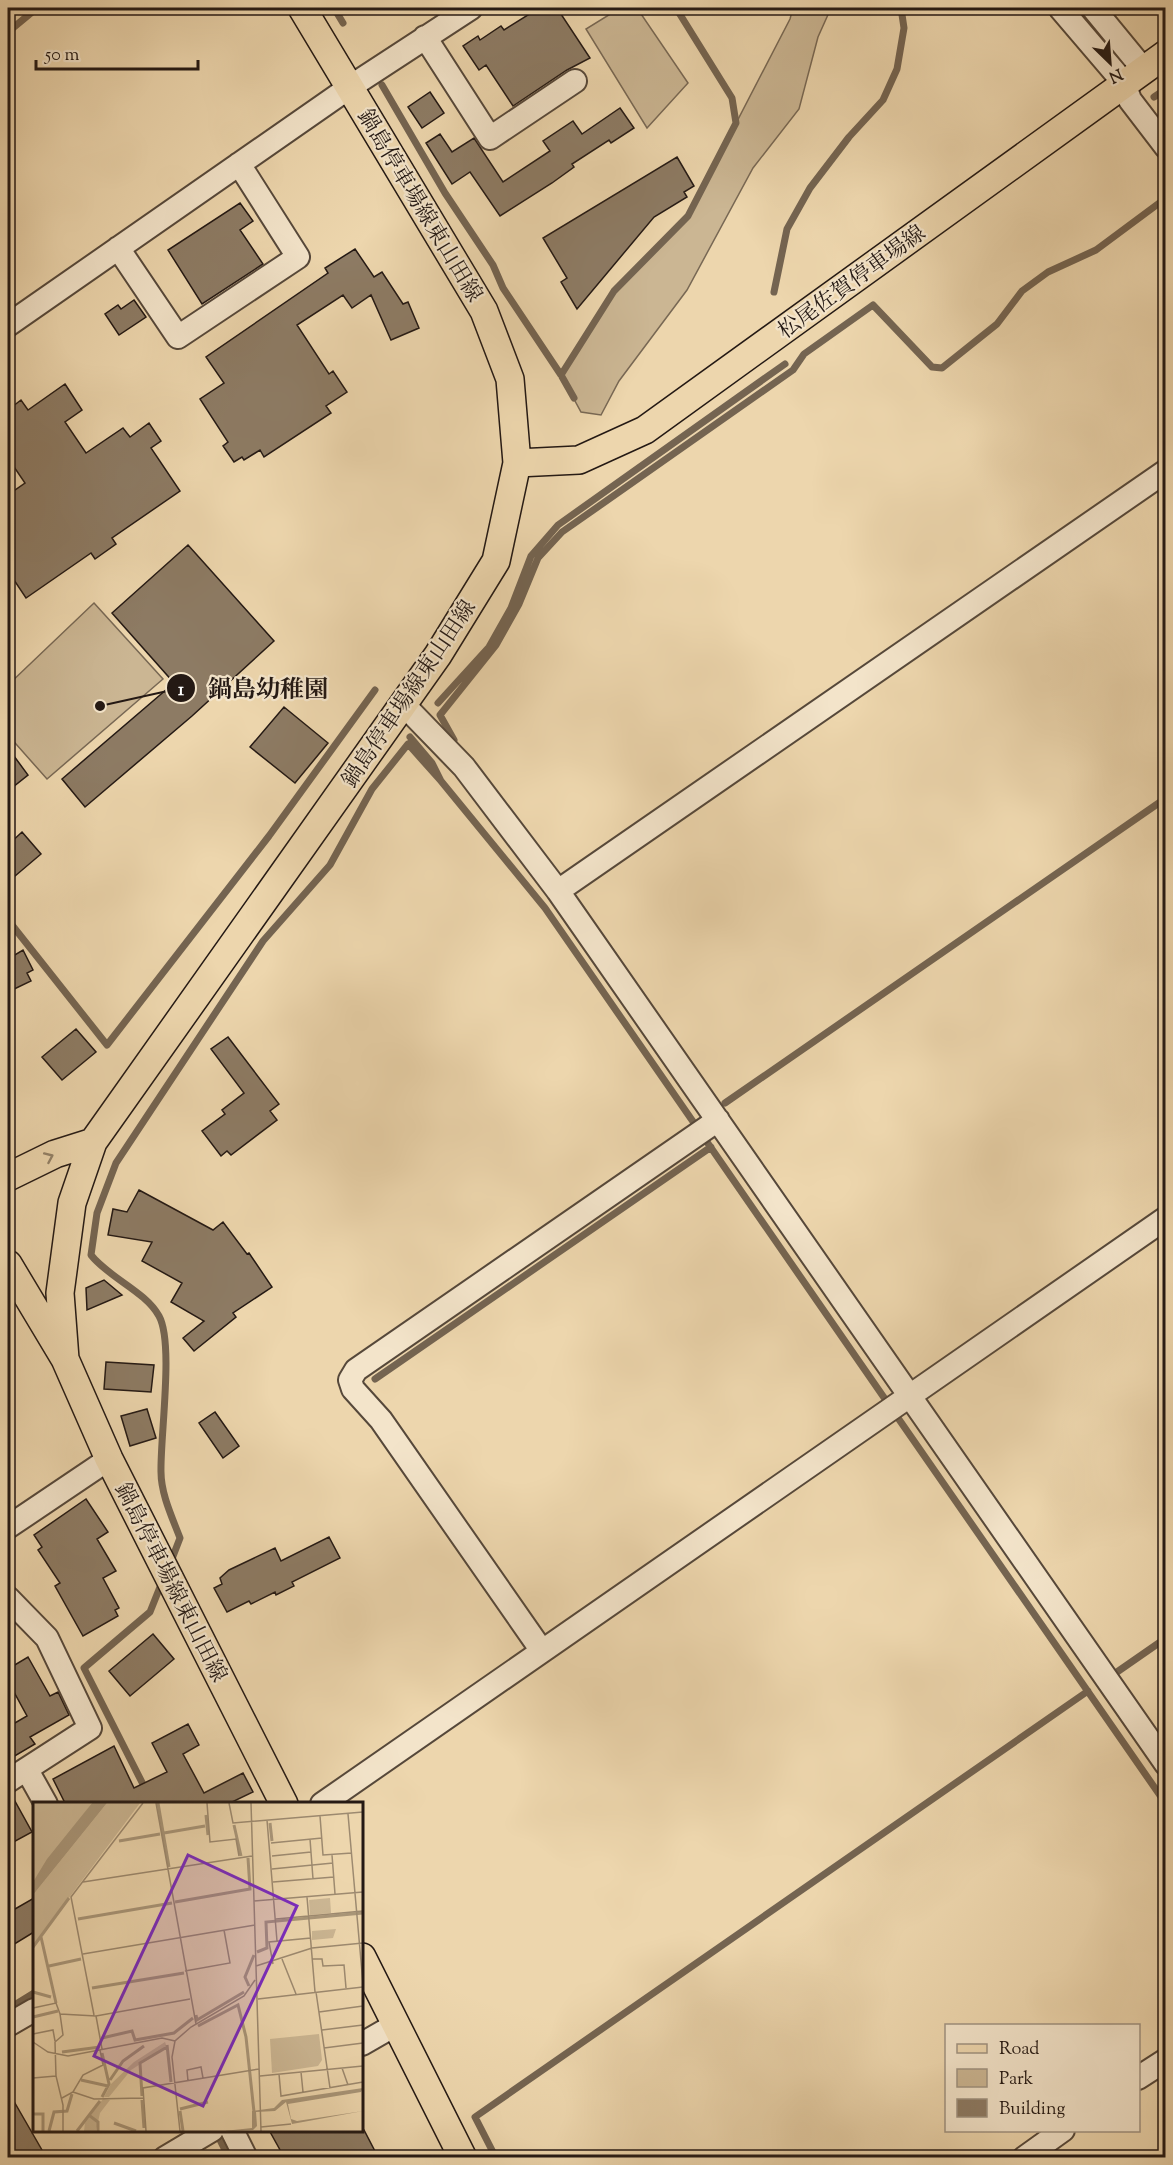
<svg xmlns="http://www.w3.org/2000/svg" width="1173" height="2165" font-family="'Sorts Mill Goudy','Noto Serif JP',serif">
  <rect width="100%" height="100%" fill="#edd6ad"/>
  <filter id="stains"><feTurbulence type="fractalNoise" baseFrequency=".00333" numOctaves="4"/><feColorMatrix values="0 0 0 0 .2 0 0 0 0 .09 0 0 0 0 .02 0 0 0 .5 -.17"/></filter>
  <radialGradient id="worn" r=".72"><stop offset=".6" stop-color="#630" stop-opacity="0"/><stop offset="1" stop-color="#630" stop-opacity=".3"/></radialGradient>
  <!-- green -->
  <path fill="#cbb693" stroke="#786854" stroke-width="1.5" d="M 620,8 L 637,8 L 688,83 L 647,128 L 586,29 Z
    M 793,8 L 831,8 L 818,37 L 799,109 L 753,168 L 687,290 L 619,381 L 601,415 L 581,412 L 561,375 L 614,291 L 688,216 L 790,19 Z
    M 94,603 L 163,679 L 47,779 L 8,735 L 8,685 Z"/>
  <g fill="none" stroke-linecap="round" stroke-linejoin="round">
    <!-- stream -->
    <path stroke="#746451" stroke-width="7" d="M 334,8 L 343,23
      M 8,32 L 37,8
      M 382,85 L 445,193 L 493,265 L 503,288 L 561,375 L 574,398
      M 1154,97 L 1166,89
      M 774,292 L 787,229 L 810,188 L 849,137 L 883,100 L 897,69 L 904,28 L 901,8
      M 561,375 L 614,291 L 688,216 L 736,123 L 732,98 L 676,8
      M 438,703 L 489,647 L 511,608 L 531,556 L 558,525 L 785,364
      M 410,737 L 432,763 L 441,781 L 545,908 L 694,1123
      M 454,740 L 440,715 L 496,645 L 519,604 L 538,558 L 562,532 L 793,370 L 804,354 L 873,305 L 932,367 L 942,368 L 997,324 L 1022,291 L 1048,272 L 1096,250 L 1166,198
      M 8,920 L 107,1045 L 269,836 L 375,690
      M 725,1103 L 1166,798
      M 707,1142 L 885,1399
      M 375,1379 L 711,1147
      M 898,1418 L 1166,1804
      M 170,1564 L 180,1538 C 172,1517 161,1494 161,1472 C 160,1437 174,1343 159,1316 C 145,1291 109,1278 91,1255 L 97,1213 L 116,1163 L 263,941 L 330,865 L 372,789 L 408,744 L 441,781
      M 1117,1672 L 1166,1638
      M 153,1804 L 84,1668 L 150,1612 L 162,1582
      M 8,2009 L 34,1993
      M 215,2130 L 229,2158
      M 496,2158 L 475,2117 L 1088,1691"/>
  </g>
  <!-- building -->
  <path fill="#8d7b64" stroke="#241914" stroke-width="1.5" d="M 539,8 L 557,8 L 590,58 L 567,70 L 513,106 L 486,65 L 479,70 L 463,46 L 478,36 L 480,40 L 501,26 L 504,30 Z
    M 430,92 L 444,113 L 422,128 L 408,107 Z
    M 620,108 L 634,128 L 611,143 L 609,140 L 572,164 L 574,167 L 552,183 L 500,216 L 470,172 L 452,184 L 426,143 L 440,134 L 452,152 L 474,138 L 503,182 L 550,151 L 543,141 L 573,121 L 582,134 Z
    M 677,157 L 694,186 L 684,192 L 687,197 L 654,217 L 577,309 L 561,282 L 567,278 L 543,238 Z
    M 240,203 L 253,221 L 240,230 L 263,264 L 202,304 L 168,250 Z
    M 355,249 L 374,277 L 382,272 L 403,304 L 408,302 L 419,328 L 391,340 L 371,295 L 352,308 L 343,295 L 297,325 L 329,374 L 333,371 L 347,392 L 326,406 L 331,413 L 264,457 L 260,450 L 244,460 L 242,457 L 234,462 L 223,446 L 228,442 L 200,399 L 224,383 L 206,357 L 328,273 L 325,268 Z
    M 134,300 L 146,317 L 119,335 L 105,314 L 118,305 L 121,309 Z
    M 65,384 L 82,410 L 65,422 L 86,453 L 123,428 L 130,437 L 149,423 L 161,441 L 151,448 L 180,491 L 112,538 L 116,544 L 95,559 L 91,553 L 26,598 L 8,571 L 8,495 L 25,483 L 8,458 L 8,410 L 21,400 L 28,410 Z
    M 188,545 L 274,641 L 192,716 L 85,807 L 62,779 L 174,683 L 112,613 Z
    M 284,707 L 328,743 L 295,783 L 250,747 Z
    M 8,748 L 28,775 L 8,791 Z
    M 22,832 L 41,854 L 8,882 L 8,845 Z
    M 23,950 L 33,970 L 27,973 L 31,981 L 8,992 L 8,959 Z
    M 76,1029 L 96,1052 L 62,1080 L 42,1057 Z
    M 228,1037 L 279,1104 L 270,1111 L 277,1120 L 231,1155 L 227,1151 L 221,1156 L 202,1131 L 225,1114 L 222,1110 L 244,1093 L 211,1049 Z
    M 139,1190 L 213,1230 L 223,1222 L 247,1254 L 249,1253 L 272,1287 L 233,1313 L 236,1317 L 194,1351 L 183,1338 L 204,1321 L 171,1302 L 182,1283 L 142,1261 L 152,1242 L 108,1235 L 113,1209 L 127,1212 Z
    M 104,1280 L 122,1295 L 87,1310 L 86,1288 Z
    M 106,1362 L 154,1365 L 151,1392 L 104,1389 Z
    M 147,1409 L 156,1438 L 130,1446 L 121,1416 Z
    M 215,1412 L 239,1446 L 223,1458 L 199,1423 Z
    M 86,1499 L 108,1532 L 97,1539 L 116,1571 L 103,1578 L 119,1608 L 115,1610 L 118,1616 L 83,1636 L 55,1586 L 60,1583 L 38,1550 L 42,1547 L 34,1535 Z
    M 329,1537 L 340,1558 L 292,1582 L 294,1586 L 276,1595 L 275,1592 L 251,1604 L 249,1601 L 227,1612 L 214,1588 L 222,1584 L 220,1578 L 229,1570 L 275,1548 L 281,1561 Z
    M 153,1634 L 174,1659 L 130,1696 L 109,1671 Z
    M 28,1657 L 50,1696 L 58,1692 L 69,1715 L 30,1737 L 35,1744 L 13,1757 L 8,1747 L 8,1727 L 27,1716 L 8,1681 L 8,1669 Z
    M 188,1724 L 199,1745 L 183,1754 L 204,1793 L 243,1773 L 253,1792 L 230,1803 L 65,1803 L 53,1779 L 114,1746 L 134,1788 L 167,1772 L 152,1743 Z
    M 8,1794 L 11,1794 L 32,1832 L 8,1845 Z
    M 34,1898 L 34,1932 L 8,1948 L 8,1913 Z
    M 8,2091 L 46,2157 L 8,2157 Z
    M 269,2130 L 364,2130 L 378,2157 L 284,2157 Z"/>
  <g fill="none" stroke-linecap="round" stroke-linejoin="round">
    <!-- minor casing -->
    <g stroke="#56483a" stroke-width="26">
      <path id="minor" d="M 1060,8 L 1124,83 L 1130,100 L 1166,147
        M 1093,8 L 1144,70
        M 425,37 L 490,138 L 575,81
        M 118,248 L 178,337 L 298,257 L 239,164
        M 8,325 L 350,87 L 471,8
        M 403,704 L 464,767 L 558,891 L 1166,1764
        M 558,891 L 1166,471
        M 8,1527 L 109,1459
        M 8,1598 L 47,1638 L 90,1728 L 8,1781
        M 542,1651 L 381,1420 L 353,1389 L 350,1380 L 356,1370 L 718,1120
        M 27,1770 L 46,1804
        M 322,1804 L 1166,1218
        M 8,2025 L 34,2010
        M 362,2044 L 395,2025
        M 1138,2078 L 1166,2060
        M 232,2130 L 246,2158
        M 165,2158 L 212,2130
        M 1024,2158 L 1063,2130"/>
    </g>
    <!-- major casing -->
    <g stroke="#241914" stroke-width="30">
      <path id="major" d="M 517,463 L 579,460 L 645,430 L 1166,54
        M 8,1177 L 55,1154 L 93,1142
        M 8,1264 L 65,1359 L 109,1459 L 284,1804
        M 65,1359 L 60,1293 L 72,1203 L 93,1142 L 438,655 L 496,561 L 517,463 L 510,379 L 484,311 L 302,8
        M 362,1957 L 463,2158"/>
    </g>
    <!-- minor -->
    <use href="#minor" stroke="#f3e4ca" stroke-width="22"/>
    <!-- major -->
    <use href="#major" stroke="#edd6ad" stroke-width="27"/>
  </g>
  <!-- one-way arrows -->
  <defs><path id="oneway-chevron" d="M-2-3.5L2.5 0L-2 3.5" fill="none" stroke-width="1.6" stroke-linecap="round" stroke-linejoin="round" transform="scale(1.5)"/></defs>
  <use stroke="#938168" href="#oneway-chevron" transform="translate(49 1157) rotate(-24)"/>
  <g text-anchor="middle" stroke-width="4.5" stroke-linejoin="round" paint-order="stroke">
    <!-- street labels -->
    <g font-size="22" fill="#241914" stroke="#f3e4ca">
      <text transform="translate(421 205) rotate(59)" y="8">鍋島停車場線東山田線</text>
      <text transform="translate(851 281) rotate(-36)" y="8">松尾佐賀停車場線</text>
      <text transform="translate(408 693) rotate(-56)" y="8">鍋島停車場線東山田線</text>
      <text transform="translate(172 1582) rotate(63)" y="8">鍋島停車場線東山田線</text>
    </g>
  </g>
  <!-- overview -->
  <g transform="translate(33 1802)">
    <rect width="330" height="330" fill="#edd6ad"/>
    <path d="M 0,1 L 59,1 L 0,80 ZM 74,1 L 107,1 L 0,144 L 0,93 ZM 297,96 L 298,111 L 277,113 L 276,98 ZM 303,127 L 300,136 L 279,138 L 279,129 ZM 286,232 L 289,258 L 285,264 L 239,271 L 237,237 ZM 132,240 L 134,245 L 98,268 L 76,295 L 71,295 L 78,282 L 101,260 ZM 70,297 L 77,298 L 67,311 L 63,329 L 51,329 L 52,321 Z" fill="#cbb693"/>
    <path d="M 59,1 L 74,1 L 0,93 L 0,80 L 14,57 ZM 330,286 L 328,290 L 255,302 L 258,317 L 264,319 L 330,309 L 259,322 L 253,300 L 242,309 L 223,310 L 224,324 L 220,328 L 191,329 L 219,326 L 219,309 L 241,306 L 249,298 Z" fill="#a99679"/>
    <path fill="none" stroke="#a99679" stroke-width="3" d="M 125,1 L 136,65M 173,13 L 175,33M 237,21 L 239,39M 201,23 L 208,54M 131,31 L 172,24M 86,39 L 127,32M 142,100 L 217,87 L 215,56M 45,117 L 139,101M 8,135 L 23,201M 0,145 L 36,96M 224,150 L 234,146 L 233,120 L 330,111M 16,164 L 48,157M 216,184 L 212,175 L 221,153M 59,186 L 151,171M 0,190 L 18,195M 163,213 L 164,218 L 211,190M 0,215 L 25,209M 165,224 L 205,203 L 213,235 L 221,310M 69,236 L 99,229 L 102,238 L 141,231 L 160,216M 134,243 L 138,280M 29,250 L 67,245M 48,278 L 75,284M 77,278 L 90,259 L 111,244M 109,294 L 107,261 L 134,245M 69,295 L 76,282 L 69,251M 109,298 L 111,326M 147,307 L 175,300M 147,309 L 150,329M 0,312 L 10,312 L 10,329M 57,314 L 65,320 L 65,329M 81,321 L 103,329M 16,329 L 21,310 L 34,309 L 39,292M 44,329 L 67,299"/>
    <path fill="none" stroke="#9d8a70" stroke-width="1.5" d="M 123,1 L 163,222M 174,1 L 177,40 L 203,37 L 206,54M 196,1 L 200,21 L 330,10M 218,1 L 228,329M 315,12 L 330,182M 287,14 L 290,53 L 319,51M 234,18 L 244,139M 277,37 L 280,77M 238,41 L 289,36M 299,53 L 302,92M 239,54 L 278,50M 239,67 L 300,61M 50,80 L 219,54M 240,80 L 301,75M 274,95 L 282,190M 221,99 L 330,90M 243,117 L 330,109M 50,152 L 222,123M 249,157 L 263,192M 279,157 L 289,157 L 290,164 L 311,163 L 313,186M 240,162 L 236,140 L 278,136M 223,164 L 279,146 L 330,141M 152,169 L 197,161 L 191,128M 283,190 L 297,286M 225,197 L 330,185M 0,206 L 23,201 L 27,212 L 30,233 L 22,240 L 23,274 L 30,303 L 30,329M 286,210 L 330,204M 27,212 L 63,214 L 157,197M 61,213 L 38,95 L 110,1M 63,214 L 69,247M 289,228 L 330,223M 0,232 L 20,228 L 22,239M 0,240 L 15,250 L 35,254 L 129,236 L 142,239M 291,246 L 330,241M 309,266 L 315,283M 268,270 L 270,290M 246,272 L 248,294 L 330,280M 227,274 L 330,264M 0,276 L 23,274M 155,279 L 154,268 L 168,265 L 170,276M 40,290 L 61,297 L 110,296M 29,296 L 40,290 L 50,273 L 70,263 L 67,248M 228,325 L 258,322M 113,329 L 110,286 L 226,267M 147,329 L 139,255 L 142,239 L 158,225 L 211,194 L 222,178"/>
    <path fill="#7b2cbf" fill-opacity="0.15" stroke="#7b2cbf" stroke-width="3" d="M 155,53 L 264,104 L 170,304 L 61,254 Z"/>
    <rect width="330" height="330" fill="none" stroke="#241914" stroke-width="3"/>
  </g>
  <!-- callouts -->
  <path fill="none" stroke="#241914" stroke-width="2" d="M100 706L181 688"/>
  <g fill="#241914" stroke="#f3e4ca" stroke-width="2">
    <circle cx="100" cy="706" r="6"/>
    <circle cx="181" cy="688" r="15"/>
  </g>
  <g font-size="18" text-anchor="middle" font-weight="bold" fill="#fff">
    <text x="181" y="695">1</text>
  </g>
  <g font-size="24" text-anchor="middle" font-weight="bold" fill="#241914" stroke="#f3e4ca" stroke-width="4.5" stroke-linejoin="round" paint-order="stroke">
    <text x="268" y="697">鍋島幼稚園</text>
  </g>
  <!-- margin -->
  <rect width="1173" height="2165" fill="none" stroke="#edd6ad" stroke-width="30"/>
  <rect x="9" y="9" width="1155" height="2147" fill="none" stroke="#241914" stroke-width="3"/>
  <rect x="15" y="15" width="1143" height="2135" fill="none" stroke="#241914" stroke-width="1.5"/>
  <!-- legend -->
  <rect x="945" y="2024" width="195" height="108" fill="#f3e4ca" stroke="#a09381" stroke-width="1.5"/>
  <rect x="957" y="2044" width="30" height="9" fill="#edd6ad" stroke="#a09381" stroke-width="1.5"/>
  <text x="999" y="2054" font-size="18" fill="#241914">Road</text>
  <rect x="957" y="2069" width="30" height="18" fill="#cbb693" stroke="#a09381" stroke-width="1.5"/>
  <text x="999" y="2084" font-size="18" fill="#241914">Park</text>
  <rect x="957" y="2099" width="30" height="18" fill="#8d7b64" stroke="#a09381" stroke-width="1.5"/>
  <text x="999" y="2114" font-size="18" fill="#241914">Building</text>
  <!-- north arrow -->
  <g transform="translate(1110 63) rotate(155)" stroke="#f3e4ca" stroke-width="4.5" paint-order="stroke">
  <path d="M0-4.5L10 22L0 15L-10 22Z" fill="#241914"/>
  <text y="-9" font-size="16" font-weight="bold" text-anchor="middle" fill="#241914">N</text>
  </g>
  <!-- scale -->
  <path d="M36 60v9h162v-9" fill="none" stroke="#241914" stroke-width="3"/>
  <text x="45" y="60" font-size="18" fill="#241914" stroke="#f3e4ca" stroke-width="4.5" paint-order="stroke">50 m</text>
  <rect width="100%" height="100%" filter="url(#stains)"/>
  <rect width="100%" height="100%" fill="url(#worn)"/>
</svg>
